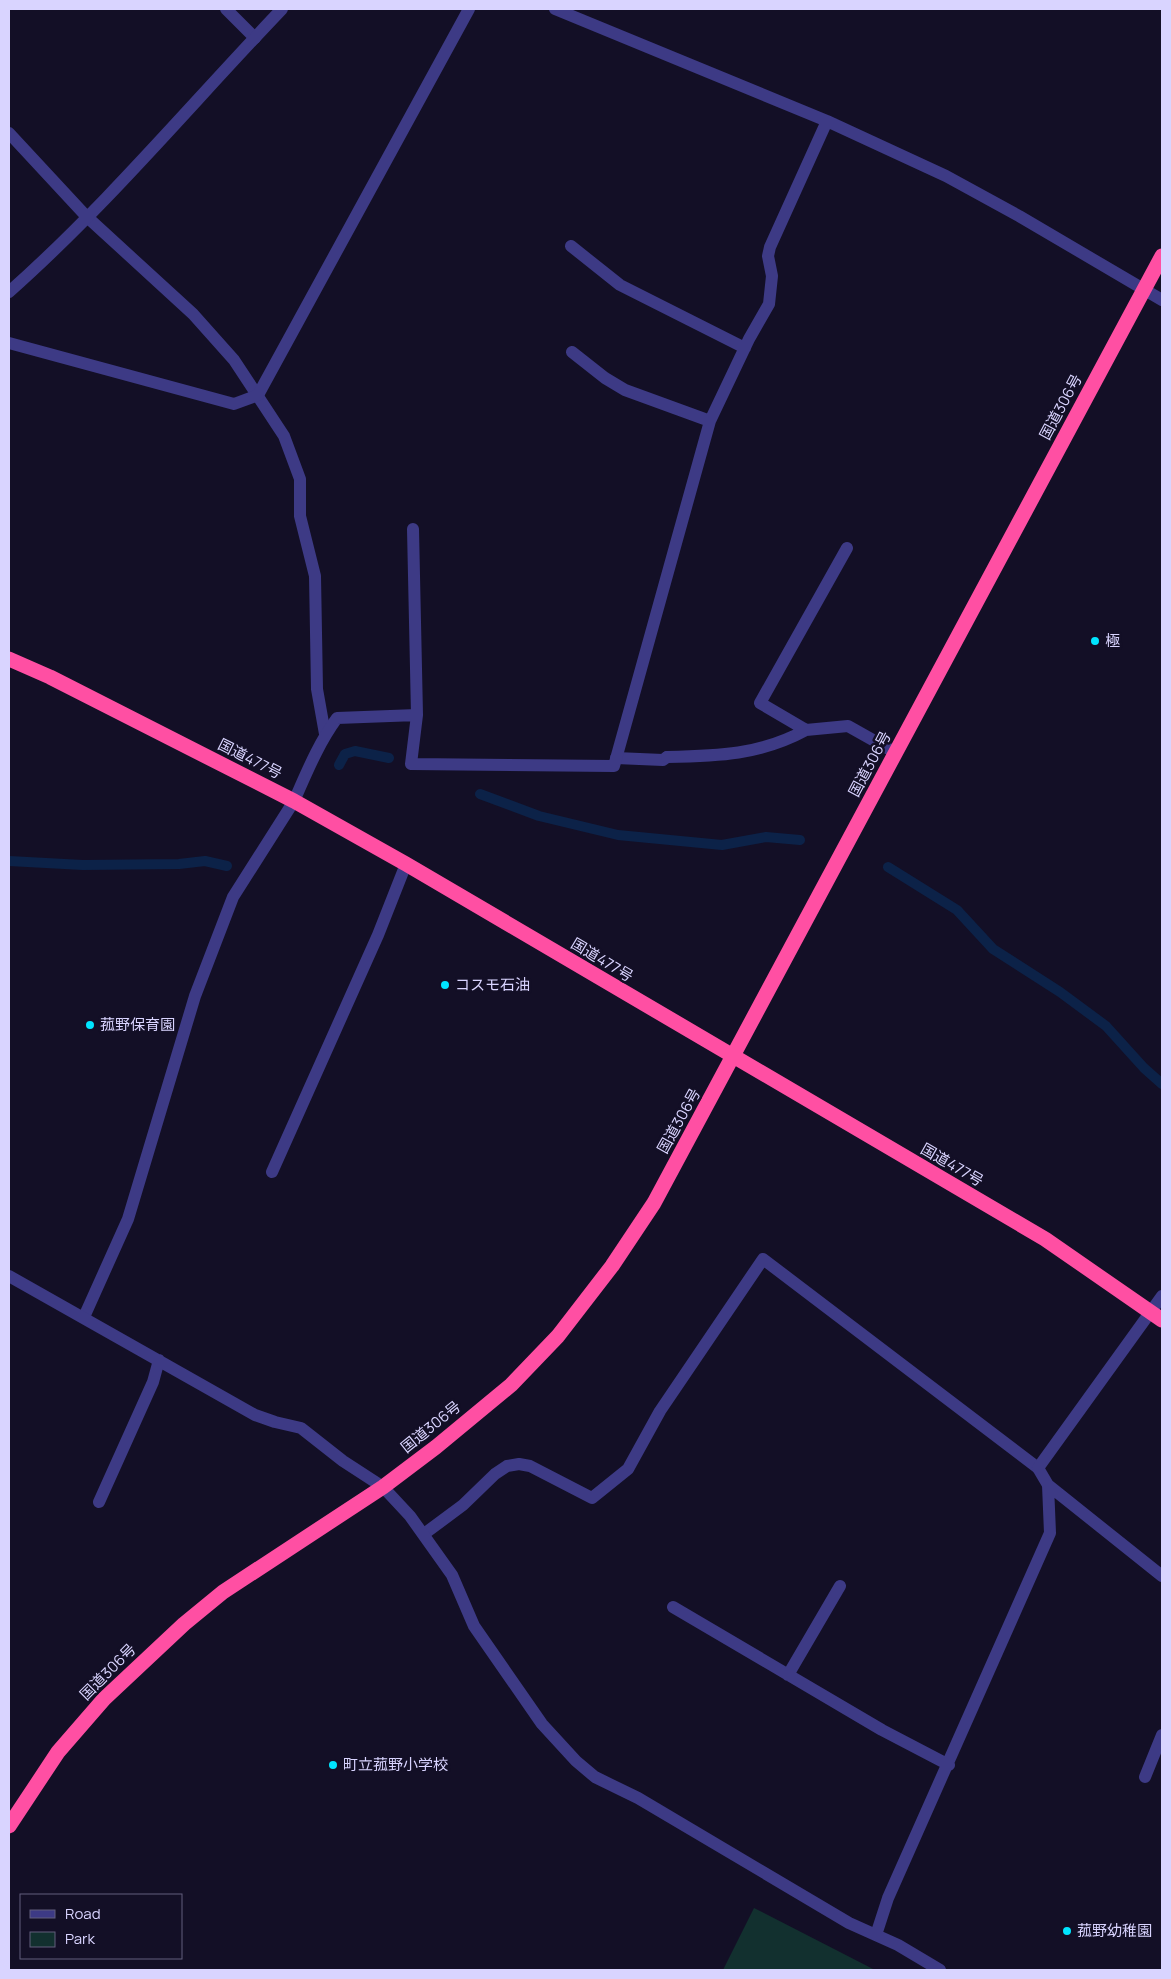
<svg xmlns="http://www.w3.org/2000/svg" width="1171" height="1979" font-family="Manrope,'Noto Sans JP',sans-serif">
  <rect width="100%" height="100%" fill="#130f26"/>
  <!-- green -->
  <path fill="#12302f" d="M 754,1908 L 875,1970 L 723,1970 Z"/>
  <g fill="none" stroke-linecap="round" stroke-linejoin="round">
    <!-- stream -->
    <path stroke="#0c2248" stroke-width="10" d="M 339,765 L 345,754 L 355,751 L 389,758
      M 480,794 L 539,816 L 618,835 L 722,845 L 766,837 L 800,840
      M 9,861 L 83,865 L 179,864 L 205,861 L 227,866
      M 888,867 L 957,910 L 993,949 L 1060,992 L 1106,1026 L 1144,1068 L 1162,1084"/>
    <!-- lane -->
    <path stroke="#3d3a85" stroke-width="12" d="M 226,9 L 255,38
      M 86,216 L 193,314 L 234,360 L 284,436 L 300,479 L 300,516 L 315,576 L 317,689 L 325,734
      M 616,758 L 663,760 L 667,757
      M 272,1172 L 378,935 L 406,864
      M 84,1317 L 128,1219 L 195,996 L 233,897 L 294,801
      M 424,1534 L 463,1505 L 495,1474 L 507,1466 L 519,1464 L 530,1466 L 592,1498 L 628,1469 L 660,1411 L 763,1259 L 1038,1468"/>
    <!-- street -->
    <path stroke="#3d3a85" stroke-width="12" d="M 555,9 L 827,121 L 946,176 L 1019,216 L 1162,300
      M 9,133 L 86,216
      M 571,246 L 620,285 L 745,348
      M 9,292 C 107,205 192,103 282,9
      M 9,343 L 234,404 L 258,395 L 469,9
      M 572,352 L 605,378 L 625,390 L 710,421
      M 413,529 L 417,715 L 411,764 L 614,766 L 710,421 L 749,339 L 769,304 L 772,276 L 768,256 L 770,247 L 827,121
      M 847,548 L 760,703 L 806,730 L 848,726 L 896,753
      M 667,757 C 718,756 760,755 806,730
      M 294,801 C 307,772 318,744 337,718 L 417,715
      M 9,1276 L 255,1415 L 275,1422 L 301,1428 L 343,1461 L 383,1487 L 410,1516 L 452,1575 L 474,1626 L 542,1724 L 576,1761 L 595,1777 L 638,1798 L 849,1923 L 898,1945 L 940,1970
      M 1162,1296 L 1038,1468 L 1048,1485 L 1162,1576
      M 99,1502 L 153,1382 L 159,1360
      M 673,1607 L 882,1730 L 949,1765
      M 788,1675 L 840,1586
      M 1145,1777 L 1162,1735
      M 876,1935 L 888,1898 L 1050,1533 L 1048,1485"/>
    <!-- highway -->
    <path stroke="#ff4fa3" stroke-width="15" d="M 9,659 L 50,677 L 294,801 L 406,864 L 1045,1239 L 1162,1320
      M 9,1826 L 58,1752 L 104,1699 L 184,1624 L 223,1592 L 383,1487 L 436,1447 L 511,1385 L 558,1336 L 612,1266 L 654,1203 L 1162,256"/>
  </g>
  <!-- markers -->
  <g fill="#00e5ff" stroke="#130f26" stroke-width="2">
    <circle cx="1095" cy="641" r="5"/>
    <circle cx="445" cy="985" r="5"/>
    <circle cx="90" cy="1025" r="5"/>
    <circle cx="333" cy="1765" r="5"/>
    <circle cx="1067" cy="1931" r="5"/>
  </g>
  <g text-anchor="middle" stroke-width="5" stroke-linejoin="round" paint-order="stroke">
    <!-- street labels -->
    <g font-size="15" fill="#d9d4ff" stroke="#130f26">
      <text transform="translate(1061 407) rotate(-62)" y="5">国道306号</text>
      <text transform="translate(250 759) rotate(27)" y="5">国道477号</text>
      <text transform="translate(870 764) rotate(-62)" y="5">国道306号</text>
      <text transform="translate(602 960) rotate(31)" y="5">国道477号</text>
      <text transform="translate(679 1121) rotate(-61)" y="5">国道306号</text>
      <text transform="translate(952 1165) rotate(30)" y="5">国道477号</text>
      <text transform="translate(431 1427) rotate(-39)" y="5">国道306号</text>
      <text transform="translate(108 1672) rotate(-45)" y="5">国道306号</text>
    </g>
    <!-- poi labels -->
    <g font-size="15" fill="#d9d4ff" stroke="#130f26" text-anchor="start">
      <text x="1105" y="646">極</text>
      <text x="455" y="990">コスモ石油</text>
      <text x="100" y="1030">菰野保育園</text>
      <text x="343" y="1770">町立菰野小学校</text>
      <text x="1077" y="1936">菰野幼稚園</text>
    </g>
  </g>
  <!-- border -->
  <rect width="1171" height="1979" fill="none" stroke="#d9d4ff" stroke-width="20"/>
  <!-- legend -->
  <rect x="20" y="1894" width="162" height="65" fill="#130f26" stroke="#625e7d"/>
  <rect x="30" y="1910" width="25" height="8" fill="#3d3a85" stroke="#625e7d"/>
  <text x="65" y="1919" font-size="15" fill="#d9d4ff">Road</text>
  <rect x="30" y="1932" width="25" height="15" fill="#12302f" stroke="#625e7d"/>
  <text x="65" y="1944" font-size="15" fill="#d9d4ff">Park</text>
</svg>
